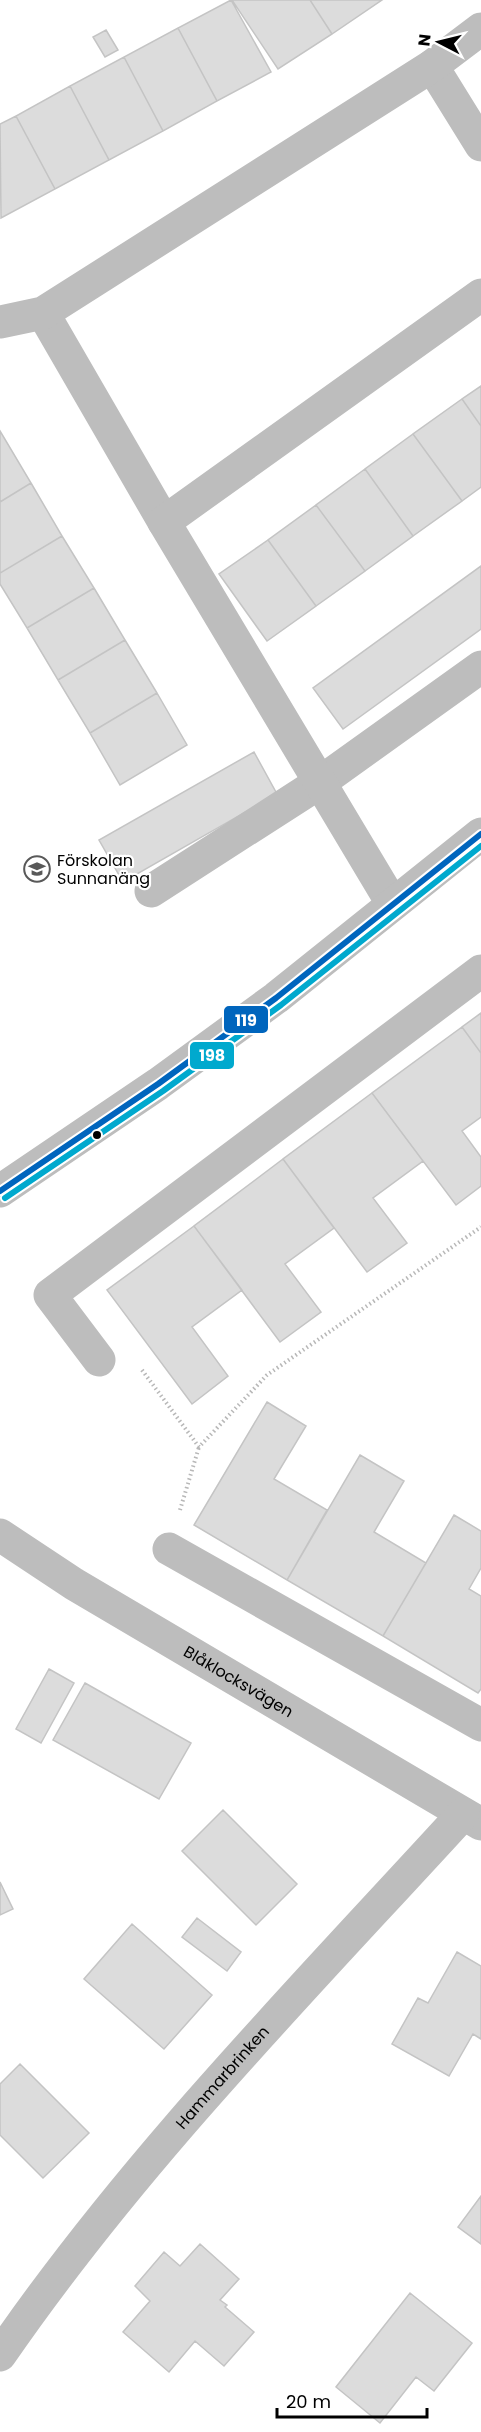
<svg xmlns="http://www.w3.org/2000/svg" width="481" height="2432" font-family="Poppins,sans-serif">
  <rect width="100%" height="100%" fill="#fff"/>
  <!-- building -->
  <path fill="#dcdcdc" stroke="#c4c4c4" stroke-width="1.5" d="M 231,0 L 271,72 L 217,101 L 178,28 Z
    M 232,0 L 310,0 L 332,34 L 278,69 Z
    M 310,0 L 382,0 L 332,34 Z
    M 178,28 L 217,101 L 163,131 L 124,57 Z
    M 106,30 L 118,50 L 105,57 L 93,37 Z
    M 124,57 L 163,131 L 109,160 L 70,86 Z
    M 70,86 L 109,160 L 55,189 L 16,116 Z
    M 16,116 L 55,189 L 1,218 L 0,124 Z
    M 481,386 L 481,426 L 462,399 Z
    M 462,399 L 481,426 L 481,487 L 462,501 L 413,434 Z
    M 0,431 L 31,483 L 0,502 Z
    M 413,434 L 462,501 L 413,536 L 365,469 Z
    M 365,469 L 413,536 L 365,571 L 316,505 Z
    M 31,483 L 62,536 L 0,573 L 0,502 Z
    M 316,505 L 365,571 L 316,606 L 268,540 Z
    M 62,536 L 94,588 L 27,628 L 0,584 L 0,573 Z
    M 268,540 L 316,606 L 267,641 L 219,574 Z
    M 481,566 L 481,629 L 343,729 L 313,688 Z
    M 94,588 L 125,640 L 58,680 L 27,628 Z
    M 125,640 L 157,693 L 90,733 L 58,680 Z
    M 157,693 L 187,745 L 120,785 L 90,733 Z
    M 254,752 L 277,794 L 123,882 L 99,840 Z
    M 481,1013 L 481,1053 L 462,1027 Z
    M 462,1027 L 481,1053 L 481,1117 L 462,1131 L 481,1157 L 481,1186 L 456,1205 L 372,1093 Z
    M 372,1093 L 423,1161 L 373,1198 L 407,1243 L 367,1272 L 283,1159 Z
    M 283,1159 L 334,1228 L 285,1264 L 321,1312 L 280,1342 L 194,1226 Z
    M 194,1226 L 242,1290 L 192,1327 L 228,1376 L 192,1404 L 107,1290 Z
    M 267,1402 L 306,1426 L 274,1479 L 327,1510 L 287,1580 L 194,1525 Z
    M 360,1455 L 404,1481 L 374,1532 L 426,1563 L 383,1636 L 287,1580 Z
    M 454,1515 L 481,1531 L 481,1568 L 469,1589 L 481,1596 L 481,1689 L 478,1693 L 383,1636 Z
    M 49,1669 L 74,1683 L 41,1743 L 16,1729 Z
    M 85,1683 L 191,1743 L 159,1799 L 53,1740 Z
    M 223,1810 L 297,1884 L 256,1925 L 182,1851 Z
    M 0,1882 L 13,1909 L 0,1915 Z
    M 197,1918 L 241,1952 L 227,1971 L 182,1937 Z
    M 132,1924 L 212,1995 L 164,2049 L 84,1979 Z
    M 457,1952 L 481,1966 L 481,2039 L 473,2034 L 449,2076 L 392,2044 L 418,1998 L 428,2003 Z
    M 20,2064 L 89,2133 L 43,2178 L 0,2135 L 0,2084 Z
    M 481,2196 L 481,2244 L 458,2227 Z
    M 200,2244 L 239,2279 L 220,2300 L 227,2305 L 225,2307 L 254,2332 L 224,2366 L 195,2341 L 169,2372 L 123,2332 L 150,2301 L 135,2286 L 164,2252 L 180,2266 Z
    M 410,2293 L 472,2343 L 434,2391 L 416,2377 L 380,2423 L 336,2387 Z"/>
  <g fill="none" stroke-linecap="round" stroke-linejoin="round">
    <!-- path -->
    <path stroke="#b8b8b8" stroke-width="4" stroke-dasharray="1.5 3" stroke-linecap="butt" d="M 142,1370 L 199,1447 L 267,1375 L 481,1227
      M 180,1510 L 199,1447"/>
    <!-- minor -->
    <g stroke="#bdbdbd" stroke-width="33">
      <path d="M 432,66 L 481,145"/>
      <path d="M 43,313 L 164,522"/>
      <path d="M 0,322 L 43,313 L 432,66 L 481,29"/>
      <path d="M 151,891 L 319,783 L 481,667"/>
      <path d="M 392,903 L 164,522 L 481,295"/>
      <path d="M 0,1191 L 158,1084 L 276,998 L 481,834"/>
      <path d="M 99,1360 L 50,1295 L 481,971"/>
      <path id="s1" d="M 0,1535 L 74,1584 L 481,1824"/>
      <path d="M 169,1549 L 481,1725"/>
      <path id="s2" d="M 0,2355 C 135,2159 303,1989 463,1814"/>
    </g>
    <!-- bus-1 casing -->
    <g stroke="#fff" stroke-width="10">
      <path id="bus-1" d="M 0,1191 L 158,1084 L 276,998 L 481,834"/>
    </g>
    <!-- bus-2 casing -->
    <g stroke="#fff" stroke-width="10">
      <path id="bus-2" d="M 5,1198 L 163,1091 L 281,1005 L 481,846"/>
    </g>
    <!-- bus-1 -->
    <use href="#bus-1" stroke="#0065bd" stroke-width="6"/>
    <!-- bus-2 -->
    <use href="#bus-2" stroke="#00a9ce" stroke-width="6"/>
  </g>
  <!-- icons -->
  <defs>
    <g id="school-ring" transform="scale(1.35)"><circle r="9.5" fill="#fff" stroke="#595959" stroke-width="1.5"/><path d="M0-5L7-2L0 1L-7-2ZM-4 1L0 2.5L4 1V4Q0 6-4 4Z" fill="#595959"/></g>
  </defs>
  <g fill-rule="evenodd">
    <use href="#school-ring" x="37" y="869"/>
  </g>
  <!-- markers -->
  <circle fill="#000" stroke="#fff" stroke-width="2" cx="97" cy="1135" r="5"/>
  <g text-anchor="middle" stroke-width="4.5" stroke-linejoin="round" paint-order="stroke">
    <!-- poi labels -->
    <g font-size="16" fill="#000" stroke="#fff" text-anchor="start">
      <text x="57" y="866">Förskolan<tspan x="57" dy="18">Sunnanäng</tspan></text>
    </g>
    <!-- street labels -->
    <g font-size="16" fill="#000" stroke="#fff">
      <text dy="6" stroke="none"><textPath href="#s1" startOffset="280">Blåklocksvägen</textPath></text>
      <text dy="6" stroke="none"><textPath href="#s2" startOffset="356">Hammarbrinken</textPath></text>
    </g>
  </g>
  <g stroke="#fff" stroke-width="2">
    <rect x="223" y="1005" width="46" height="29" rx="6" fill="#0065bd"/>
    <rect x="189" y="1041" width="46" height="29" rx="6" fill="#00a9ce"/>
  </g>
  <g font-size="16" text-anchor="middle" font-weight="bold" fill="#fff">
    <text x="246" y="1026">119</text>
    <text x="212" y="1061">198</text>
  </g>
  <!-- north arrow -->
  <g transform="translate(439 42) rotate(277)" stroke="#ffffff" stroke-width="4.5" paint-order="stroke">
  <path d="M0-4.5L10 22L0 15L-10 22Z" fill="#000000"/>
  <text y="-9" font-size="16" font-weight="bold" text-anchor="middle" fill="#000000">N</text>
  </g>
  <!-- scale -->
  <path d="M277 2408v9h150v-9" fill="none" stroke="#000000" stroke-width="3"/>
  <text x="286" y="2408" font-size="18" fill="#000000" stroke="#ffffff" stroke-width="4.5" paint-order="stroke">20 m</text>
</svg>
